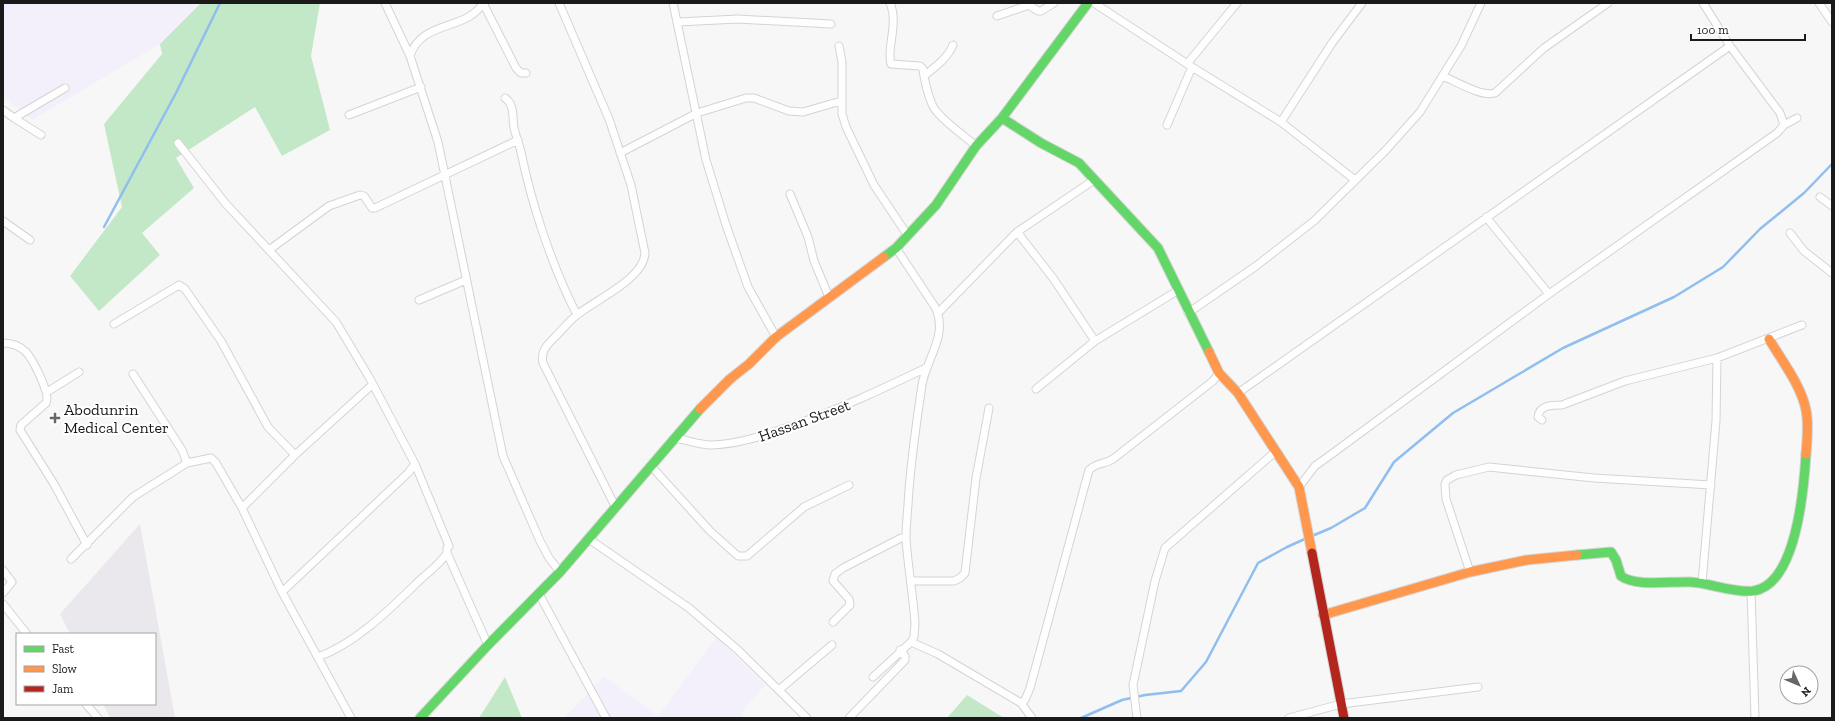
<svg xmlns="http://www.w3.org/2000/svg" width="1835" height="721" font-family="'Zilla Slab',serif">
  <rect width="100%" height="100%" fill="#f7f7f7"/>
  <!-- built -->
  <path fill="#ebe8ed" d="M 140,524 L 175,718 L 110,718 L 103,704 L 155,704 L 155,634 L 70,634 L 60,614 Z"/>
  <!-- industrial -->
  <path fill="#f3effb" d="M 3,3 L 201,3 L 160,44 L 32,120 L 3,97 Z
    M 717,637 L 765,685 L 741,713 L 745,718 L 564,718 L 604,676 L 658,716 Z"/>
  <!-- green -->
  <path fill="#c3e8c7" d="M 201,3 L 320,3 L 311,56 L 330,130 L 282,156 L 255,107 L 176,158 L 194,188 L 142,233 L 160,255 L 99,311 L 70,276 L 122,207 L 104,124 L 162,54 L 160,44 Z
    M 505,677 L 522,718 L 479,718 Z
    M 967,695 L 1004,718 L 947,718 Z"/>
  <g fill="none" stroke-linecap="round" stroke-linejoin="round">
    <!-- stream -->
    <path stroke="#8fbeef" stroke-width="2.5" d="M 104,227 L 176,93 L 220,3
      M 1312,536 L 1331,528 L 1365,508 L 1394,462 L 1453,413 L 1563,348 L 1674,297 L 1723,267 L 1760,229 L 1804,193 L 1832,164
      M 1081,718 L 1122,700 L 1145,695 L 1181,691 L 1206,662 L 1258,563 L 1287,547 L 1307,538"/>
    <!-- street casing -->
    <g stroke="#d4d4d4" stroke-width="9">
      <path id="street" d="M 385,3 L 410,56 L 438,142 L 503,456 L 540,541 L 549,558 L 560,572
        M 483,3 L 516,68 L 521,73 L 526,73
        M 559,3 L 609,119 L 631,185 L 645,253 C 644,279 595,300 577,315 C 569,321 563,329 557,335 C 548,344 540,350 543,363 L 616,508
        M 673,3 L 706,160 L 726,225 L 748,287 L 776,337
        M 890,3 C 899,24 886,49 891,64 L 920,66 L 923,69 C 924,79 929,100 934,108 C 941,120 965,136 976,146
        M 1094,3 L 1192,67 L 1281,122 L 1355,180
        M 1703,3 L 1730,46 L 1780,113 L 1784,125
        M 1819,3 L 1832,22
        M 997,16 L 1029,5 L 1038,11 L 1041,11 L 1054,3
        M 678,22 L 738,19 L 831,24
        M 839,46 L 842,62 L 842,114 L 846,127 L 874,185 L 908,236
        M 410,56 C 421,20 467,31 483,3
        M 1187,64 L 1237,3
        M 924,76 C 934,68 948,58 953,45
        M 1443,76 C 1457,82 1481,97 1495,93 L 1544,48 L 1608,3
        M 505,98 C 515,105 512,117 514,128 C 516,136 519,144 521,152 C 532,206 552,266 577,315
        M 3,110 L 14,118 L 65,88
        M 349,115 L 421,87
        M 14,118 L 41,135
        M 1281,122 L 1332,43 L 1362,3
        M 1167,125 L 1192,67
        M 178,143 L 226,204 L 336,322 L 369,377 L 415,464 L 449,546 L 447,548 L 447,553 L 488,645
        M 620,153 L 697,113 L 746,98 L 754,98 L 789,111 L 803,112 L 841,101
        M 790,194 L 808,237 L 814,261 L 829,297
        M 1820,197 L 1832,206
        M 1486,217 L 1549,294
        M 3,221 L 30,240
        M 1017,232 L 1053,278 L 1095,341
        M 1790,233 L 1804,251 L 1832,273
        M 269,250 L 329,206 L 360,195 L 364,196 L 372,208 L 375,208 L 518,140
        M 419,300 L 466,280
        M 938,313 L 1017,232 L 1094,180
        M 1188,313 L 1256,266 L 1314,221 L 1386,150 L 1420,112 L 1461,46 L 1481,3
        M 114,324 L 179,285 L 185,289 L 221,341 L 268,427 L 295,455
        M 3,343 C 11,343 20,346 26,352 C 33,360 51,394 46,403 L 21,425 L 20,430 L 54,484 L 87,545
        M 133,374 L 182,450 L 187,463
        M 1036,389 L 1095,341 L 1177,291
        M 47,392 L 79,372
        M 1238,393 L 1730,46
        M 1542,420 L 1538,417 C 1539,405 1552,405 1562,405 L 1625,381 L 1717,358 L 1802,325
        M 675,438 C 687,440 700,445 711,445 C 740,444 765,435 791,426 C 838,410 882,389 926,368
        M 652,467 L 710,531 L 738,556 L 747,556 L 804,507 L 849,485
        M 1299,487 L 1315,466 L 1329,456 L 1549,294 L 1777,133 L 1784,125 L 1797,118
        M 242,508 L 295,455 L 372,385
        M 589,539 L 689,608 L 738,650 L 807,718
        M 71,559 L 133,497 L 187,463 L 211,458 L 216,463 L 242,508 L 282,592 L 351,718
        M 3,570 L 12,582 L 3,593
        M 1470,572 L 1446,499 L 1445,484 L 1447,480 L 1456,475 L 1489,467 L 1594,478 L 1711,485
        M 912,581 L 954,581 L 960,578 L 965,573 L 976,478 L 989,408
        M 1702,583 L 1716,421 L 1717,358
        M 1751,591 L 1755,718
        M 282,592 L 408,473 L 415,464
        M 539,594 L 606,718
        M 3,604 L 27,634
        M 833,622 L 850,605 L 849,599 L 833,581 L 835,574 L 843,568 L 901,538 L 906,538
        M 911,642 L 938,654 L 1021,703 L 1032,718
        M 318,657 C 357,643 392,607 421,579 C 430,571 441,563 447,553
        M 873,677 L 911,642 L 914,637 L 915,623 C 913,595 908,567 906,539 C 906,528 907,516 908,505 C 910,465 916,425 922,385 C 926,359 949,335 935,307 L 896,248
        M 780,689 L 832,645
        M 1021,703 L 1025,700 L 1030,688 L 1089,470 C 1099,461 1104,465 1113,459 L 1213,381 L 1219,373
        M 86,704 L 98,718
        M 849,718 L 905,660 L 905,656 L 900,650
        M 1137,718 L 1133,685 L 1155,581 L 1165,548 L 1275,452
        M 1289,718 L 1341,704 L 1478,687"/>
    </g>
    <!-- fast casing -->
    <g stroke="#d4d4d4" stroke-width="11">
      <path id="fast" d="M 1002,118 L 1041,143 L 1079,163 L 1158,248 L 1209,352
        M 884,257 L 896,248 L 936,205 L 976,146 L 1002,118 L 1088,3
        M 1577,555 L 1611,552 L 1616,560 L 1621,576 C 1635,587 1672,581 1690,582 C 1711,583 1732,593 1753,591 C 1797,585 1804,487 1806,454
        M 420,718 L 488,645 L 560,572 L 700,409"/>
    </g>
    <!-- slow casing -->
    <g stroke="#d4d4d4" stroke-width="11">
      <path id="slow" d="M 1769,339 C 1782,361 1801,385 1806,410 C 1809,425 1807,439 1806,454
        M 1209,352 L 1219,373 L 1238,393 L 1299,487 L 1312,553
        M 700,409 L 730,379 L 749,364 L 776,337 L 884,257
        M 1323,615 L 1470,572 L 1527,560 L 1577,555"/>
    </g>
    <!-- jam casing -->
    <g stroke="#d4d4d4" stroke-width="11">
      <path id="jam" d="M 1312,553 L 1344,718"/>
    </g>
    <!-- street -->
    <use href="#street" stroke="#fefefe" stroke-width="7"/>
    <!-- fast -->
    <use href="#fast" stroke="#63d668" stroke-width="9"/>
    <!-- slow -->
    <use href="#slow" stroke="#ff974d" stroke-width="9"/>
    <!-- jam -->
    <use href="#jam" stroke="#b3261e" stroke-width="9"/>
  </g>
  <!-- markers -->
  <path fill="#676768" stroke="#fff" stroke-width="1.5" d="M53 412h4v4h4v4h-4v4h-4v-4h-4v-4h4z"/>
  <g text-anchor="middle" stroke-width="4" stroke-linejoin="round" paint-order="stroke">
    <!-- poi labels -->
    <g font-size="16" fill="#1a1a1b" stroke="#fff" text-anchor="start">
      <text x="64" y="415">Abodunrin<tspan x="64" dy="18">Medical Center</tspan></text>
    </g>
    <!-- street labels -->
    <g font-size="16" fill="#1a1a1b" stroke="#fff">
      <text transform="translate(804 420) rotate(-20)" y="6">Hassan Street</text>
    </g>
  </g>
  <!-- border -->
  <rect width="1835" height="721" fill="none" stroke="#1a1a1b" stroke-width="8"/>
  <!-- legend -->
  <rect x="16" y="633" width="140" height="72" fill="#ffffff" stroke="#a3a3a4"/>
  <rect x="24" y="646" width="20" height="6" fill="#63d668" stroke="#a3a3a4"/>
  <text x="52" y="653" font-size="12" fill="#1a1a1b">Fast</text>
  <rect x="24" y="666" width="20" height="6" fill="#ff974d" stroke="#a3a3a4"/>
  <text x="52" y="673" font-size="12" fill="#1a1a1b">Slow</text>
  <rect x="24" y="686" width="20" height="6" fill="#b3261e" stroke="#a3a3a4"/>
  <text x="52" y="693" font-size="12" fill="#1a1a1b">Jam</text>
  <!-- north arrow -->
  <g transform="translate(1799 685) rotate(134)"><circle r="19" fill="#ffffff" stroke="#a3a3a4"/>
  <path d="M0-3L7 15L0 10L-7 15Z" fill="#676768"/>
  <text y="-6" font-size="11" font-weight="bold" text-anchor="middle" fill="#1a1a1b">N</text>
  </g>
  <!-- scale -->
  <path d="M1691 34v6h114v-6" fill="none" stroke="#1a1a1b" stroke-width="2"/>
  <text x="1697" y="34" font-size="12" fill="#1a1a1b" stroke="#ffffff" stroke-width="3" paint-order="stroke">100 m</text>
</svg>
